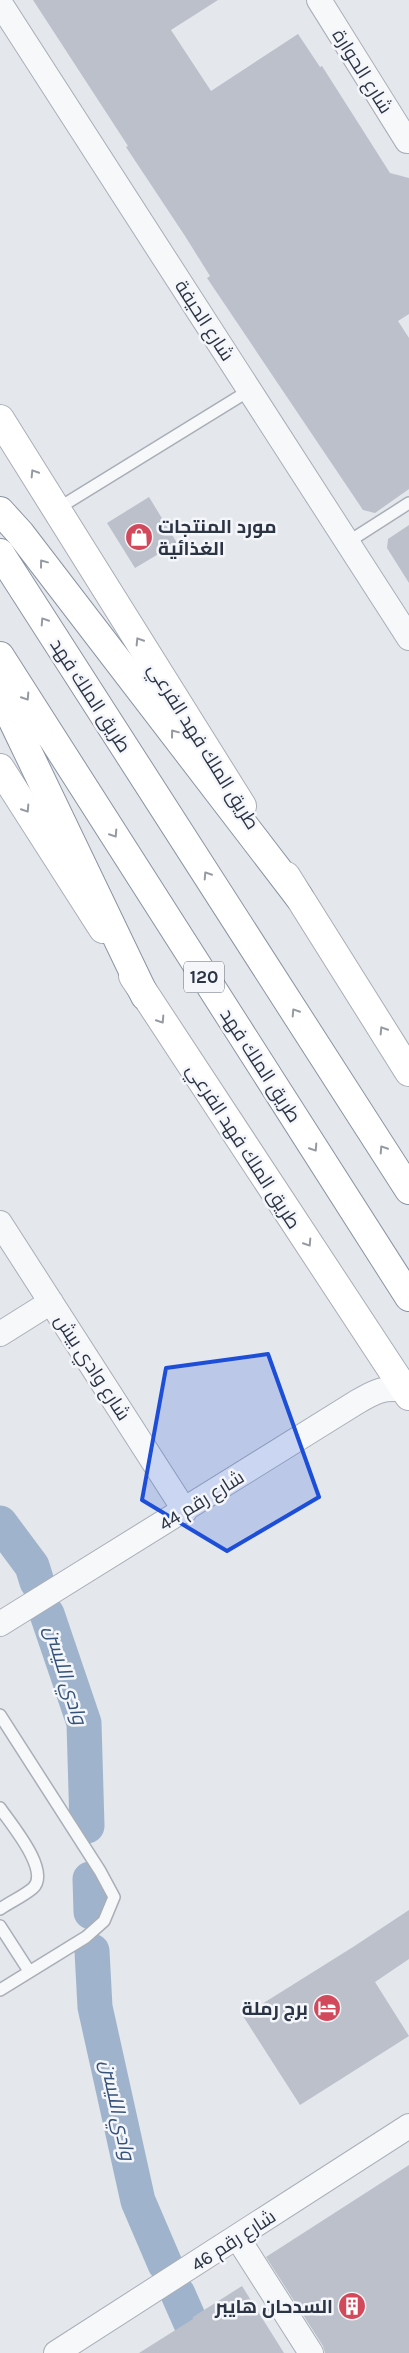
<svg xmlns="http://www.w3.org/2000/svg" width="409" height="2353" font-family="Karla,Cairo,sans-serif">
  <rect width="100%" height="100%" fill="#e4e7ec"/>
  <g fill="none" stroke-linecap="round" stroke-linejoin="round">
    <!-- river -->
    <path stroke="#9fb4cc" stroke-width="35" d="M 0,1523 L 32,1566 L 37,1582
      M 47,1614 L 84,1723 L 87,1826
      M 90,1879 L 91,1912
      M 92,1951 L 95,2007 L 138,2201 L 165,2264
      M 178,2294 L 204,2353"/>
  </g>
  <!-- building -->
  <path fill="#bbc0ca" d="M 33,0 L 218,0 L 171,30 L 211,91 L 298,34 L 320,67 L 322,66 L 390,173 L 409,178 L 409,314 L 398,321 L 409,338 L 409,489 L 375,513 L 363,510 L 207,278 L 210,276 L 185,236 L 126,147 L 128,146 Z
    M 149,497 L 177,543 L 135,568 L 107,523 Z
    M 409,525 L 409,583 L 387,548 L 388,539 Z
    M 409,1910 L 409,1959 L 375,1982 L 409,2036 L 300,2105 L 243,2016 L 353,1947 Z
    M 409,2165 L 409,2353 L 325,2353 L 323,2346 L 266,2257 Z
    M 242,2286 L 284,2353 L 139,2353 L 193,2319 L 193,2317 Z"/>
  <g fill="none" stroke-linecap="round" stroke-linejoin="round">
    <!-- service casing -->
    <g stroke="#a9aeb7" stroke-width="14">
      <path id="service" d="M 57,509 L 250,390
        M 348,542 L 409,503
        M 0,1715 L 100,1871 L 114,1897 L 104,1921 L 86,1937 L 0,1990
        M 0,1808 C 11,1824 51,1871 33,1888 C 24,1896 10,1902 0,1909
        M 0,1926 L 29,1971"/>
    </g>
    <!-- minor casing -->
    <g stroke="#a9aeb7" stroke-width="26">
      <path id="minor" d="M 319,0 L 407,141 L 409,141
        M 0,3 L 409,638
        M 0,1223 L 185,1511
        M 0,1334 L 51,1302
        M 0,1624 L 357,1402 C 376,1391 383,1387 405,1390
        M 237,2237 L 311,2353
        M 56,2353 L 409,2126"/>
    </g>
    <!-- secondary casing -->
    <g stroke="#a9aeb7" stroke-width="30">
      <path id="secondary" d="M 0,419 L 242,806
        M 0,768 L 103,929
        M 286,876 L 409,1072
        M 133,976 L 409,1396"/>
    </g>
    <!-- motorway casing -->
    <g stroke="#8b94a3" stroke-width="30">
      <path id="motorway" d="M 0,511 L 20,533 L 299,897
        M 0,553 L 409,1190
        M 0,656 L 409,1297
        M 0,694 L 145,996"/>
    </g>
    <!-- service -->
    <use href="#service" stroke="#f7f8fa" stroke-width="11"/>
    <!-- minor -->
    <use href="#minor" stroke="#f7f8fa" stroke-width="24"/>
    <!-- secondary -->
    <use href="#secondary" stroke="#fff" stroke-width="28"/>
    <!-- motorway -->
    <use href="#motorway" stroke="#fff" stroke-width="28"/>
  </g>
  <!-- one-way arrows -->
  <defs><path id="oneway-chevron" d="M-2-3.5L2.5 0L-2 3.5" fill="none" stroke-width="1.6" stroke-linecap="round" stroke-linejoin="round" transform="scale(1.25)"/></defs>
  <g stroke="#959aa2">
    <use href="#oneway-chevron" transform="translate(34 473) rotate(-122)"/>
    <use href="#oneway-chevron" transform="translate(43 563) rotate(-127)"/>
    <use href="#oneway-chevron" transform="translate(44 621) rotate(-123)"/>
    <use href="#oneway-chevron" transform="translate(139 641) rotate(-122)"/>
    <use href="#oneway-chevron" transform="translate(26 697) rotate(57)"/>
    <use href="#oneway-chevron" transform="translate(174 733) rotate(-127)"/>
    <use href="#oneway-chevron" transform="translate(26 809) rotate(57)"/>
    <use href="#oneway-chevron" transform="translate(114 834) rotate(57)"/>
    <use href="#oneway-chevron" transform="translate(207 875) rotate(-123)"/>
    <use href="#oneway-chevron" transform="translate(295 1012) rotate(-123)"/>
    <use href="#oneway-chevron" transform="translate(161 1020) rotate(57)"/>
    <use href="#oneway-chevron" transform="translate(383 1030) rotate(-122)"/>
    <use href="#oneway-chevron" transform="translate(314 1148) rotate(57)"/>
    <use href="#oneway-chevron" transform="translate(383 1149) rotate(-123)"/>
    <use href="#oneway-chevron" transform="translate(308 1243) rotate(57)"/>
  </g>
  <!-- marked area -->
  <path fill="#1d4ed8" fill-opacity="0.2" stroke="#1d4ed8" stroke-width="4" stroke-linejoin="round" d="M 268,1354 L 319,1497 L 227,1551 L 142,1500 L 166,1368 Z"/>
  <!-- icons -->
  <defs>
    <g id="shop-disc" transform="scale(1.4375)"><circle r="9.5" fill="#d1495b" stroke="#f4f6f9"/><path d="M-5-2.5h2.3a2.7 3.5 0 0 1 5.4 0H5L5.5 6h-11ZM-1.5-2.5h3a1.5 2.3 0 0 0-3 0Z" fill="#fff"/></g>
    <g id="hotel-disc" transform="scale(1.4375)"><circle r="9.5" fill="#d1495b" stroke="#f4f6f9"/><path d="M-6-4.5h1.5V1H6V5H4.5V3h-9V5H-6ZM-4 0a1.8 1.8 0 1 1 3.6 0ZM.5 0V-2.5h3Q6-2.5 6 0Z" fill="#fff"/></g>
    <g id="building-disc" transform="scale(1.4375)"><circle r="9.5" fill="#d1495b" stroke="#f4f6f9"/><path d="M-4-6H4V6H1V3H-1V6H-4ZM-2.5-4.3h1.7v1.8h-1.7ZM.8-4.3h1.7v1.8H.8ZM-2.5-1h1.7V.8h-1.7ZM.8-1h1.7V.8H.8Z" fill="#fff"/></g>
  </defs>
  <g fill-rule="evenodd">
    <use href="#shop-disc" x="139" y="537"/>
    <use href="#hotel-disc" x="327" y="2008"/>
    <use href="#building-disc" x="352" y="2306"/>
  </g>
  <g text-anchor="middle" stroke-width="5" stroke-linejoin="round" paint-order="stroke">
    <!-- shield labels -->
    <rect fill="#f4f6f9" stroke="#676e7b" stroke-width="1" x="184" y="961.5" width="40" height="31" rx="4"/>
    <g font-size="18" font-weight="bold" fill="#2b3445">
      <text x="204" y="983">120</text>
    </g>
    <!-- street labels -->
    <g font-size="19" fill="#2b3445" stroke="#f4f6f9">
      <text transform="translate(363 71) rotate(58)" y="7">شارع الحوارة</text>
      <text transform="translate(205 320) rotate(57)" y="7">شارع الحيفة</text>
      <text transform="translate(91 695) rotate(57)" y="7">طريق الملك فهد</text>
      <text transform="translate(204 746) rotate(58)" y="7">طريق الملك فهد الفرعي</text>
      <text transform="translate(261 1065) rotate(57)" y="7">طريق الملك فهد</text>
      <text transform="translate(244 1146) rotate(57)" y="7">طريق الملك فهد الفرعي</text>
      <text transform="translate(93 1367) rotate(57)" y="7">شارع وادي بيش</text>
      <text transform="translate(201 1500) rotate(-32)" y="7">شارع رقم 44</text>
      <text transform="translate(233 2240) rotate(-33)" y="7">شارع رقم 46</text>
    </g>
    <!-- poi labels -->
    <g font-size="19" font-weight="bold" fill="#2b3445" stroke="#f4f6f9" text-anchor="end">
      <text x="158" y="533" text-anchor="start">مورد المنتجات<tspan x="158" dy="22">الغذائية</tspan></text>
      <text x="308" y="2015">برج رملة</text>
      <text x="333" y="2313">السدحان هايبر</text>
    </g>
    <!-- water labels -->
    <g font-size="20" font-style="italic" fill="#34527a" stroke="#f4f6f9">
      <text transform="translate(66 1675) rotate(73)" y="7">وادي الليسن</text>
      <text transform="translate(118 2110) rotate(78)" y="7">وادي الليسن</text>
    </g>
  </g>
</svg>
